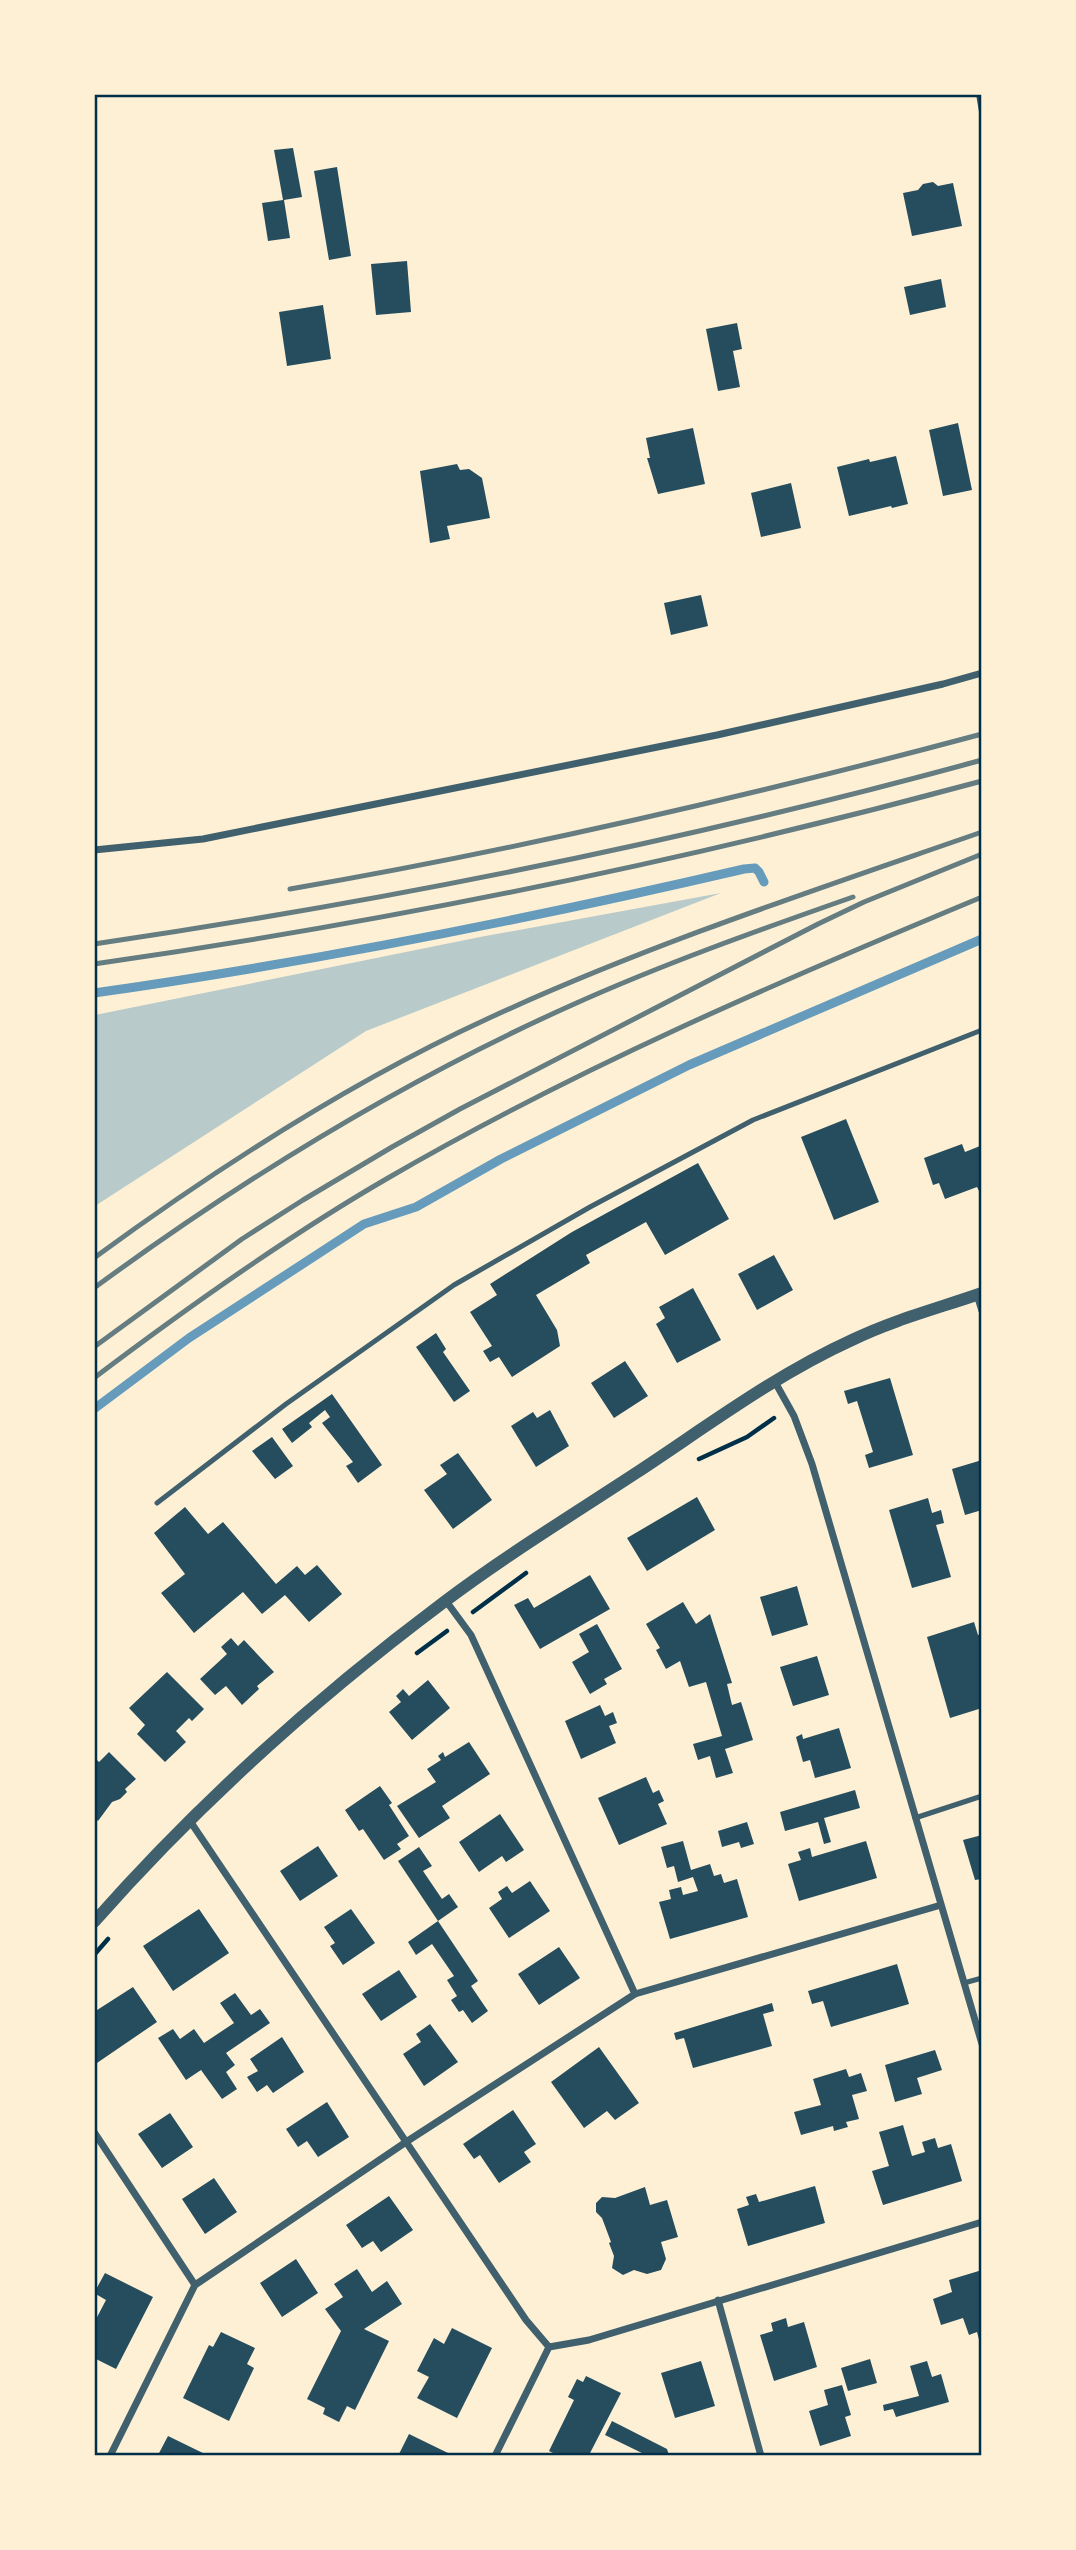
<svg xmlns="http://www.w3.org/2000/svg" width="1076" height="2550" font-family="'Work Sans',sans-serif">
  <rect width="100%" height="100%" fill="#fdf0d5"/>
  <!-- green -->
  <path fill="#b9caca" d="M 721,893 L 366,1031 L 95,1206 L 95,1015 L 480,937 Z"/>
  <g fill="none" stroke-linecap="round" stroke-linejoin="round">
    <!-- stream -->
    <path stroke="#669bbc" stroke-width="9" d="M 94,993 C 313,962 529,919 744,869 L 755,868 L 759,872 L 764,882
      M 94,1409 L 189,1338 L 364,1224 L 416,1207 L 501,1159 L 689,1065 L 982,939"/>
  </g>
  <!-- building -->
  <path fill="#264d5e" d="M 976,94 L 982,94 L 982,112 L 979,112 Z
    M 293,148 L 302,197 L 284,200 L 290,238 L 268,241 L 262,203 L 283,200 L 274,150 Z
    M 337,167 L 351,256 L 329,260 L 314,171 Z
    M 933,182 L 938,186 L 953,183 L 962,226 L 912,236 L 903,193 L 918,190 L 923,184 Z
    M 407,261 L 411,312 L 376,315 L 371,264 Z
    M 941,279 L 946,307 L 910,315 L 904,287 Z
    M 323,305 L 331,359 L 287,366 L 279,312 Z
    M 737,323 L 742,349 L 733,351 L 740,387 L 718,391 L 706,329 Z
    M 958,423 L 972,490 L 943,496 L 929,430 Z
    M 693,428 L 705,484 L 658,494 L 647,458 L 650,458 L 646,438 Z
    M 896,456 L 908,504 L 892,508 L 891,506 L 849,516 L 837,467 L 869,459 L 870,462 Z
    M 457,464 L 460,470 L 469,469 L 482,478 L 490,518 L 447,526 L 450,539 L 430,543 L 420,471 Z
    M 791,483 L 801,528 L 761,537 L 751,493 Z
    M 701,595 L 708,626 L 671,635 L 664,603 Z
    M 846,1119 L 879,1202 L 834,1220 L 801,1137 Z
    M 962,1144 L 965,1152 L 980,1146 L 982,1190 L 979,1191 L 977,1187 L 945,1199 L 939,1183 L 933,1185 L 924,1158 Z
    M 698,1163 L 729,1219 L 665,1255 L 646,1222 L 586,1255 L 590,1263 L 536,1295 L 557,1330 L 560,1346 L 512,1377 L 499,1357 L 490,1362 L 483,1351 L 492,1346 L 470,1312 L 497,1295 L 490,1284 L 572,1232 Z
    M 774,1255 L 793,1290 L 757,1310 L 738,1274 Z
    M 693,1288 L 721,1340 L 677,1363 L 656,1324 L 665,1318 L 659,1307 Z
    M 436,1333 L 446,1349 L 443,1352 L 470,1391 L 454,1402 L 416,1347 Z
    M 625,1361 L 648,1396 L 614,1418 L 591,1383 Z
    M 890,1378 L 913,1455 L 869,1468 L 865,1455 L 873,1452 L 857,1401 L 848,1404 L 844,1391 Z
    M 332,1394 L 382,1465 L 358,1483 L 346,1466 L 353,1462 L 322,1423 L 330,1417 L 325,1410 L 309,1423 L 312,1427 L 292,1443 L 282,1429 Z
    M 550,1410 L 569,1446 L 536,1467 L 511,1426 L 533,1412 L 537,1418 Z
    M 272,1437 L 293,1466 L 275,1479 L 252,1451 Z
    M 458,1453 L 492,1500 L 453,1529 L 424,1490 L 447,1474 L 440,1465 Z
    M 982,1460 L 982,1510 L 965,1515 L 952,1469 Z
    M 697,1497 L 715,1530 L 647,1571 L 627,1538 Z
    M 928,1498 L 932,1513 L 941,1510 L 944,1523 L 936,1525 L 951,1577 L 912,1588 L 889,1510 Z
    M 185,1507 L 208,1534 L 223,1522 L 276,1584 L 297,1566 L 305,1575 L 317,1565 L 342,1594 L 309,1622 L 285,1595 L 262,1614 L 243,1592 L 194,1633 L 161,1593 L 185,1574 L 154,1533 Z
    M 590,1575 L 610,1609 L 540,1649 L 514,1605 L 528,1598 L 534,1608 Z
    M 797,1586 L 808,1625 L 772,1636 L 760,1597 Z
    M 683,1602 L 696,1624 L 710,1614 L 732,1683 L 727,1684 L 732,1705 L 741,1702 L 753,1740 L 725,1749 L 733,1773 L 716,1778 L 710,1756 L 698,1760 L 693,1744 L 722,1736 L 706,1682 L 689,1687 L 680,1661 L 666,1669 L 656,1650 L 660,1648 L 646,1624 Z
    M 974,1622 L 978,1635 L 982,1634 L 982,1708 L 950,1718 L 927,1637 Z
    M 597,1624 L 622,1669 L 604,1679 L 607,1684 L 590,1694 L 572,1662 L 589,1652 L 579,1634 Z
    M 231,1638 L 238,1646 L 244,1640 L 274,1672 L 257,1686 L 259,1689 L 242,1705 L 226,1686 L 215,1695 L 200,1679 L 227,1654 L 221,1647 Z
    M 817,1656 L 829,1695 L 793,1706 L 780,1667 Z
    M 167,1672 L 204,1709 L 192,1721 L 189,1718 L 176,1731 L 186,1742 L 165,1762 L 137,1734 L 145,1725 L 129,1708 Z
    M 428,1680 L 450,1708 L 412,1740 L 389,1712 L 401,1702 L 396,1696 L 403,1689 L 409,1696 Z
    M 600,1705 L 605,1716 L 613,1712 L 617,1723 L 609,1726 L 616,1743 L 581,1759 L 565,1721 Z
    M 839,1728 L 851,1768 L 815,1778 L 810,1760 L 803,1762 L 796,1737 L 802,1734 L 803,1739 Z
    M 469,1742 L 490,1774 L 442,1806 L 450,1818 L 419,1838 L 397,1806 L 436,1782 L 427,1769 L 441,1760 L 438,1756 L 443,1752 L 445,1757 Z
    M 109,1752 L 136,1779 L 125,1789 L 127,1792 L 120,1799 L 112,1802 L 98,1821 L 94,1817 L 94,1757 L 99,1762 Z
    M 646,1777 L 653,1793 L 659,1790 L 664,1801 L 658,1804 L 667,1824 L 619,1845 L 598,1798 Z
    M 380,1786 L 392,1803 L 389,1805 L 409,1836 L 397,1844 L 401,1849 L 384,1860 L 363,1829 L 359,1831 L 345,1810 Z
    M 855,1790 L 860,1808 L 824,1818 L 831,1842 L 824,1844 L 818,1822 L 785,1831 L 780,1812 Z
    M 500,1814 L 524,1850 L 506,1862 L 502,1856 L 479,1872 L 459,1842 Z
    M 747,1822 L 754,1844 L 741,1848 L 739,1842 L 722,1847 L 718,1831 Z
    M 982,1835 L 982,1879 L 975,1880 L 963,1840 Z
    M 683,1841 L 691,1870 L 710,1864 L 714,1876 L 721,1874 L 724,1883 L 737,1879 L 748,1917 L 670,1939 L 659,1902 L 671,1899 L 669,1890 L 681,1887 L 683,1895 L 698,1891 L 693,1877 L 678,1882 L 674,1866 L 667,1868 L 661,1847 Z
    M 866,1841 L 877,1878 L 799,1901 L 788,1864 L 801,1860 L 798,1852 L 810,1848 L 812,1857 Z
    M 318,1846 L 338,1876 L 300,1901 L 280,1871 Z
    M 419,1847 L 432,1866 L 423,1871 L 442,1899 L 449,1894 L 458,1907 L 438,1921 L 478,1981 L 471,1986 L 488,2011 L 472,2023 L 463,2010 L 459,2012 L 451,2000 L 457,1996 L 447,1980 L 454,1976 L 432,1944 L 416,1955 L 408,1942 L 438,1921 L 398,1861 Z
    M 530,1881 L 550,1911 L 509,1938 L 489,1908 L 502,1899 L 498,1892 L 507,1886 L 512,1893 Z
    M 199,1909 L 229,1953 L 173,1991 L 143,1946 Z
    M 351,1909 L 375,1943 L 343,1965 L 330,1946 L 335,1943 L 324,1927 Z
    M 559,1947 L 580,1978 L 539,2005 L 518,1974 Z
    M 897,1964 L 909,2004 L 831,2027 L 823,2001 L 812,2004 L 808,1991 Z
    M 399,1970 L 417,1997 L 381,2021 L 362,1994 Z
    M 133,1987 L 157,2022 L 94,2065 L 94,2012 Z
    M 235,1993 L 251,2015 L 260,2009 L 270,2023 L 226,2053 L 235,2065 L 226,2072 L 237,2089 L 222,2099 L 201,2070 L 186,2080 L 158,2038 L 173,2029 L 180,2039 L 194,2029 L 204,2043 L 234,2023 L 220,2003 Z
    M 772,2003 L 774,2011 L 763,2014 L 772,2046 L 693,2068 L 684,2038 L 676,2040 L 674,2033 Z
    M 430,2024 L 458,2062 L 424,2086 L 403,2054 L 421,2042 L 416,2034 Z
    M 282,2037 L 304,2072 L 273,2093 L 267,2085 L 257,2092 L 247,2077 L 258,2071 L 250,2059 Z
    M 599,2047 L 639,2103 L 615,2120 L 607,2111 L 584,2128 L 551,2082 Z
    M 935,2050 L 942,2070 L 917,2078 L 922,2094 L 895,2102 L 885,2065 Z
    M 846,2069 L 849,2077 L 861,2073 L 867,2091 L 852,2095 L 859,2119 L 846,2122 L 848,2127 L 834,2131 L 833,2126 L 801,2135 L 794,2112 L 821,2105 L 813,2079 Z
    M 327,2102 L 349,2137 L 318,2157 L 307,2141 L 298,2147 L 286,2129 Z
    M 513,2110 L 536,2144 L 524,2152 L 531,2162 L 499,2183 L 480,2155 L 474,2159 L 463,2144 Z
    M 170,2113 L 193,2147 L 162,2168 L 138,2134 Z
    M 903,2125 L 912,2156 L 925,2152 L 922,2142 L 935,2138 L 938,2148 L 951,2144 L 962,2181 L 883,2205 L 872,2171 L 889,2166 L 879,2132 Z
    M 214,2178 L 237,2212 L 205,2234 L 182,2199 Z
    M 815,2186 L 825,2223 L 748,2246 L 737,2209 L 749,2205 L 746,2197 L 756,2194 L 759,2202 Z
    M 645,2187 L 650,2205 L 667,2200 L 678,2237 L 661,2242 L 666,2259 L 661,2270 L 647,2274 L 634,2270 L 623,2275 L 612,2268 L 614,2256 L 609,2243 L 611,2242 L 602,2218 L 596,2212 L 596,2203 L 602,2197 L 615,2198 Z
    M 389,2196 L 413,2230 L 381,2252 L 373,2241 L 362,2248 L 346,2225 Z
    M 296,2259 L 318,2293 L 282,2317 L 260,2283 Z
    M 357,2269 L 372,2292 L 387,2281 L 402,2304 L 364,2329 L 389,2341 L 355,2410 L 347,2406 L 339,2422 L 323,2414 L 325,2408 L 307,2399 L 341,2331 L 325,2309 L 343,2297 L 334,2284 Z
    M 982,2270 L 982,2347 L 981,2347 L 977,2332 L 969,2335 L 963,2318 L 941,2325 L 933,2299 L 952,2292 L 949,2280 Z
    M 105,2273 L 153,2297 L 116,2369 L 94,2358 L 94,2323 L 106,2300 L 94,2293 Z
    M 786,2318 L 788,2327 L 804,2322 L 817,2367 L 774,2381 L 760,2335 L 773,2331 L 771,2323 Z
    M 452,2328 L 492,2348 L 457,2418 L 417,2398 L 429,2377 L 417,2371 L 434,2338 L 444,2344 Z
    M 221,2332 L 255,2348 L 247,2364 L 254,2368 L 229,2421 L 183,2398 L 209,2345 L 213,2347 Z
    M 870,2359 L 877,2383 L 848,2391 L 841,2368 Z
    M 701,2361 L 715,2406 L 675,2418 L 661,2373 Z
    M 927,2361 L 932,2377 L 941,2374 L 949,2402 L 896,2417 L 893,2409 L 884,2411 L 883,2405 L 919,2396 L 910,2366 Z
    M 586,2376 L 621,2393 L 589,2455 L 557,2455 L 549,2451 L 574,2400 L 568,2397 L 577,2379 L 583,2382 Z
    M 842,2385 L 851,2415 L 845,2417 L 851,2436 L 820,2446 L 809,2411 L 828,2405 L 824,2390 Z
    M 612,2421 L 667,2449 L 669,2455 L 646,2455 L 605,2435 Z
    M 409,2434 L 448,2453 L 446,2455 L 403,2455 L 399,2454 Z
    M 168,2436 L 207,2455 L 158,2455 Z"/>
  <g fill="none" stroke-linecap="round" stroke-linejoin="round">
    <!-- path -->
    <path stroke="#003049" stroke-width="4.5" d="M 699,1459 L 747,1437 L 774,1418
      M 473,1612 L 526,1573
      M 417,1653 L 447,1631
      M 94,1955 L 108,1939"/>
    <!-- service -->
    <path stroke="#3f606c" stroke-width="5" d="M 157,1503 L 286,1404 L 454,1285 L 590,1207 L 753,1120 L 982,1030
      M 915,1818 L 982,1796
      M 964,1983 L 982,1978"/>
    <!-- minor -->
    <path stroke="#3f606c" stroke-width="7" d="M 94,850 L 203,839 L 717,735 L 943,684 L 982,673
      M 977,1295 L 982,1311
      M 775,1382 L 794,1416 L 812,1464 L 982,2044
      M 446,1601 L 471,1635 L 635,1994 L 941,1905
      M 190,1821 L 526,2320 L 549,2347 L 589,2340 L 982,2222
      M 94,2132 L 195,2285 L 110,2456
      M 195,2285 L 406,2142 L 635,1994
      M 718,2300 L 761,2456
      M 495,2456 L 549,2347"/>
    <!-- tertiary -->
    <path stroke="#3f606c" stroke-width="12" d="M 94,1922 C 199,1803 317,1697 444,1602 C 505,1556 572,1515 636,1473 C 706,1427 775,1375 852,1340 C 893,1320 939,1308 982,1293"/>
    <!-- rail -->
    <path stroke="#657d81" stroke-width="5" d="M 290,889 C 522,849 754,795 982,734
      M 94,944 C 393,900 690,840 982,760
      M 94,964 C 394,921 690,860 982,781
      M 94,1258 C 217,1168 348,1083 487,1019 C 647,945 815,890 982,832
      M 94,1288 C 244,1178 402,1081 572,1005 C 663,964 759,930 853,897
      M 94,1347 L 242,1239 L 303,1200 L 392,1147 L 460,1109 L 818,924 L 864,902 L 982,854
      M 94,1378 C 188,1307 286,1237 388,1178 C 577,1068 780,981 982,897"/>
  </g>
  <!-- border -->
  <rect width="1076" height="2550" fill="none" stroke="#fdf0d5" stroke-width="192"/>
  <rect x="96" y="96" width="884" height="2358" fill="none" stroke="#003049" stroke-width="2.5"/>
</svg>
